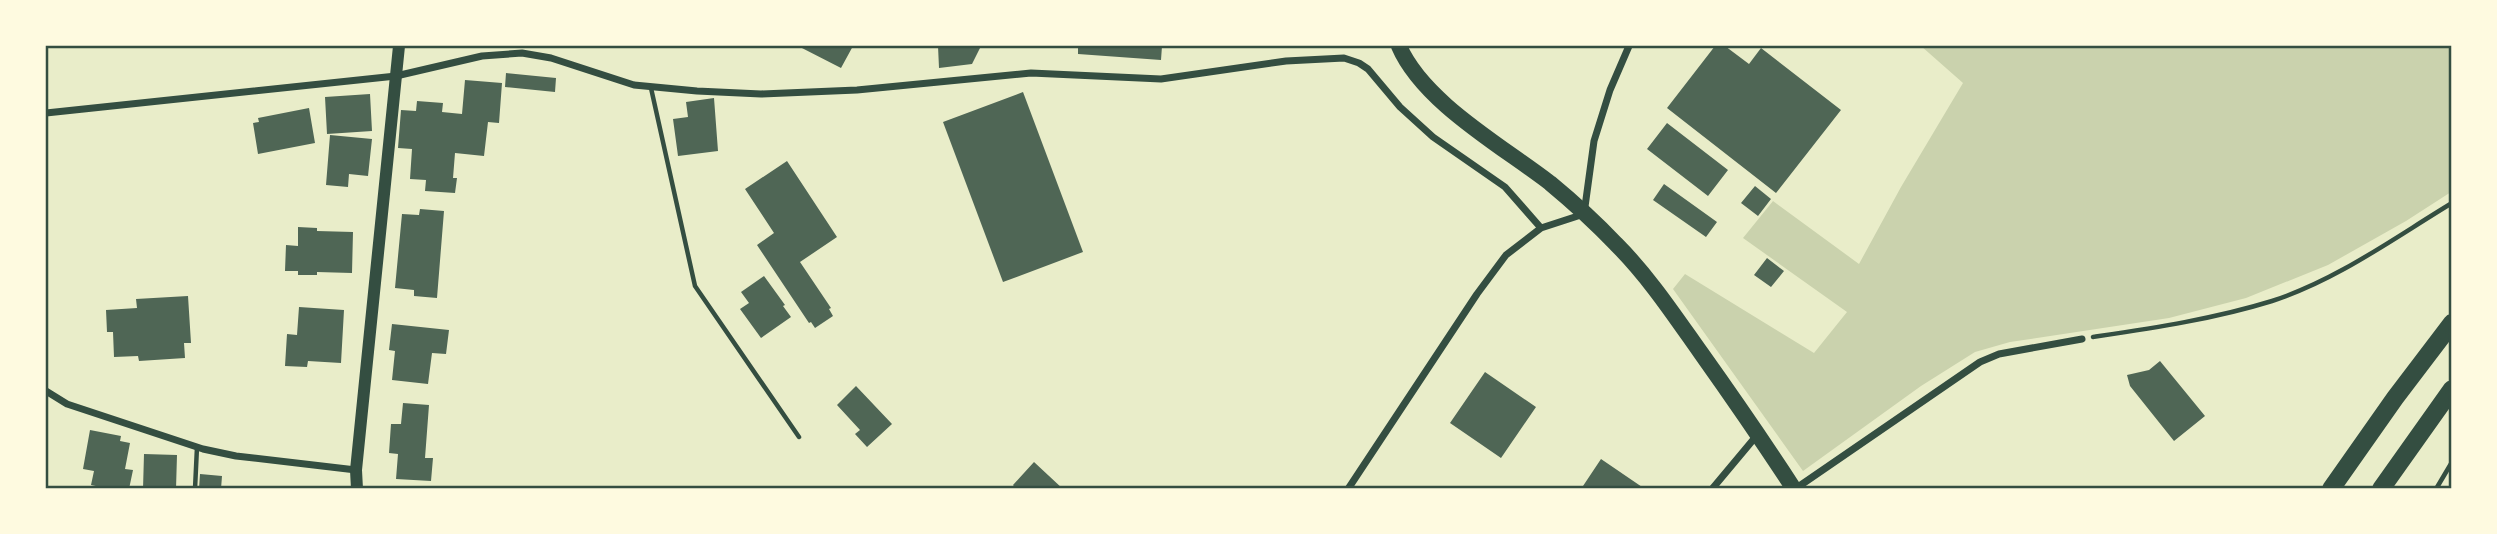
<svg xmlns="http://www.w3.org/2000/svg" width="2497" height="534" font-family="Lora,serif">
  <rect width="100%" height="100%" fill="#e9edc9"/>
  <!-- green -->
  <path fill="#cad2ad" d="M 1921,46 L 2451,46 L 2451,192 L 2406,221 L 2328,265 L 2246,298 L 2169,318 L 2010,342 L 1975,352 L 1921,386 L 1803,471 L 1673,289 L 1685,274 L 1814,353 L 1847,312 L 1743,238 L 1773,201 L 1859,264 L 1901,187 L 1963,83 Z"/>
  <!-- building -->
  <path fill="#4f6655" d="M 798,46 L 853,46 L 841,68 Z
    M 938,46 L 981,46 L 972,64 L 939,68 Z
    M 1078,46 L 1162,46 L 1161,60 L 1078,54 Z
    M 1715,46 L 1725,46 L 1749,64 L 1761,48 L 1841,110 L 1776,193 L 1667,108 Z
    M 506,73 L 556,78 L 555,92 L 505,87 Z
    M 465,80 L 502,83 L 499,123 L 488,122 L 484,156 L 455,153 L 453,178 L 457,178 L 455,193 L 425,191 L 426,180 L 410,179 L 412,149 L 398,148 L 401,110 L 416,111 L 417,101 L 443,103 L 442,112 L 462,114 Z
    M 1023,92 L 1083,252 L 1003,282 L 943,122 Z
    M 370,94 L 372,131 L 327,134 L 325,97 Z
    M 714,98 L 718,151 L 678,156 L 673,119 L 688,117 L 686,102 Z
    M 309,108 L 315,143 L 258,154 L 253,123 L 259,122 L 258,118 Z
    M 1667,123 L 1728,170 L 1708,196 L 1647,149 Z
    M 330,135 L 372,139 L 368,176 L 349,174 L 348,187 L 326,185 Z
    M 787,161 L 837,237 L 800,262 L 831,308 L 829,309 L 833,316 L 815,328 L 811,322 L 809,323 L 757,245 L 774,233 L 745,189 Z
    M 1664,184 L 1717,222 L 1706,237 L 1653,200 Z
    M 1755,186 L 1771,199 L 1758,216 L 1741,203 Z
    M 420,209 L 444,211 L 437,298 L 414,296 L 414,290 L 395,288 L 402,214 L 419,215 Z
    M 298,227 L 317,228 L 317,231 L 353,232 L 352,273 L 317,272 L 317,275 L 298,275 L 298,271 L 285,271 L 286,245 L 298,246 Z
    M 1767,258 L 1784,271 L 1771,287 L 1754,275 Z
    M 764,276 L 785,305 L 783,306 L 791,317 L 761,338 L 740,309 L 749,303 L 741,292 Z
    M 188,296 L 191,343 L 184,343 L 185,358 L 139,361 L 138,356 L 114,357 L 113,332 L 107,332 L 106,310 L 137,308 L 136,299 Z
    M 299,307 L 344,310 L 341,363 L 308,361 L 307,367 L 285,366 L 287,334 L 297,335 Z
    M 392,324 L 449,330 L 446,354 L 432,353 L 428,384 L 392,380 L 395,351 L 389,350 Z
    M 2160,361 L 2205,416 L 2174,441 L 2130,386 L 2127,375 L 2149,370 Z
    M 1485,372 L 1536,407 L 1501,458 L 1450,423 Z
    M 856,386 L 892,424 L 867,447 L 855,434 L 860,430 L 837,405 Z
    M 403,403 L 429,405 L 425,458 L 433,458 L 431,481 L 396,479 L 398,454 L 389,453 L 391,424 L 401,424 Z
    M 90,430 L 121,436 L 120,441 L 130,443 L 125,469 L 133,470 L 129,489 L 110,489 L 91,485 L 94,471 L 83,469 Z
    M 144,454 L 177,455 L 176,489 L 143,489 Z
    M 1601,459 L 1645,489 L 1581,489 Z
    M 1034,462 L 1063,489 L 1016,489 L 1013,485 Z
    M 200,474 L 222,476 L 221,489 L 199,489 Z"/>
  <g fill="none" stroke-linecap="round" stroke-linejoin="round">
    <!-- path -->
    <path stroke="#344e41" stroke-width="4.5" d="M 2093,337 C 2153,328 2214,319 2272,301 C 2337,280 2394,238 2452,203
      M 2436,489 L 2452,462"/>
    <!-- service -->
    <path stroke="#344e41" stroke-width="4.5" d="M 651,88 L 695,286 L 799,437
      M 195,489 L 197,447"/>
    <!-- minor -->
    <path stroke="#344e41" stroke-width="7" d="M 46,113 L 396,76 L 482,56 L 522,53 L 551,58 L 634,85 L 697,91 L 761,94 L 857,90 L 1031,73 L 1161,79 L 1286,61 L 1344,58 L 1359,63 L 1368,69 L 1400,107 L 1433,137 L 1505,187 L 1541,228
      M 46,391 L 67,404 L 203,449 L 236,456 L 356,470
      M 1348,489 L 1477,294 L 1506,255 L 1541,228 L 1584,214 L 1594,141 L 1610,90 L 1629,46
      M 1712,489 L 1758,434
      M 1795,489 L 1980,362 L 1999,354 L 2082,339"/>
    <!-- tertiary -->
    <path stroke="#344e41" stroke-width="12" d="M 357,489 L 356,470 L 399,46"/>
    <!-- primary -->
    <path stroke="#344e41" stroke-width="16" d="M 1399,46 C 1423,102 1502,146 1550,183 C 1573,202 1596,223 1616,244 C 1649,277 1674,315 1701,353 C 1733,398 1764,443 1794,489"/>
    <!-- motorway -->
    <path stroke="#344e41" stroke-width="18" d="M 2331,489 L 2395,398 L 2452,323
      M 2381,489 L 2452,389"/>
  </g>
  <!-- border -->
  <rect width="2497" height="534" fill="none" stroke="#fefae0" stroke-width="94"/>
  <rect x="47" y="47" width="2403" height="440" fill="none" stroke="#344e41" stroke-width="2.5"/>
</svg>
